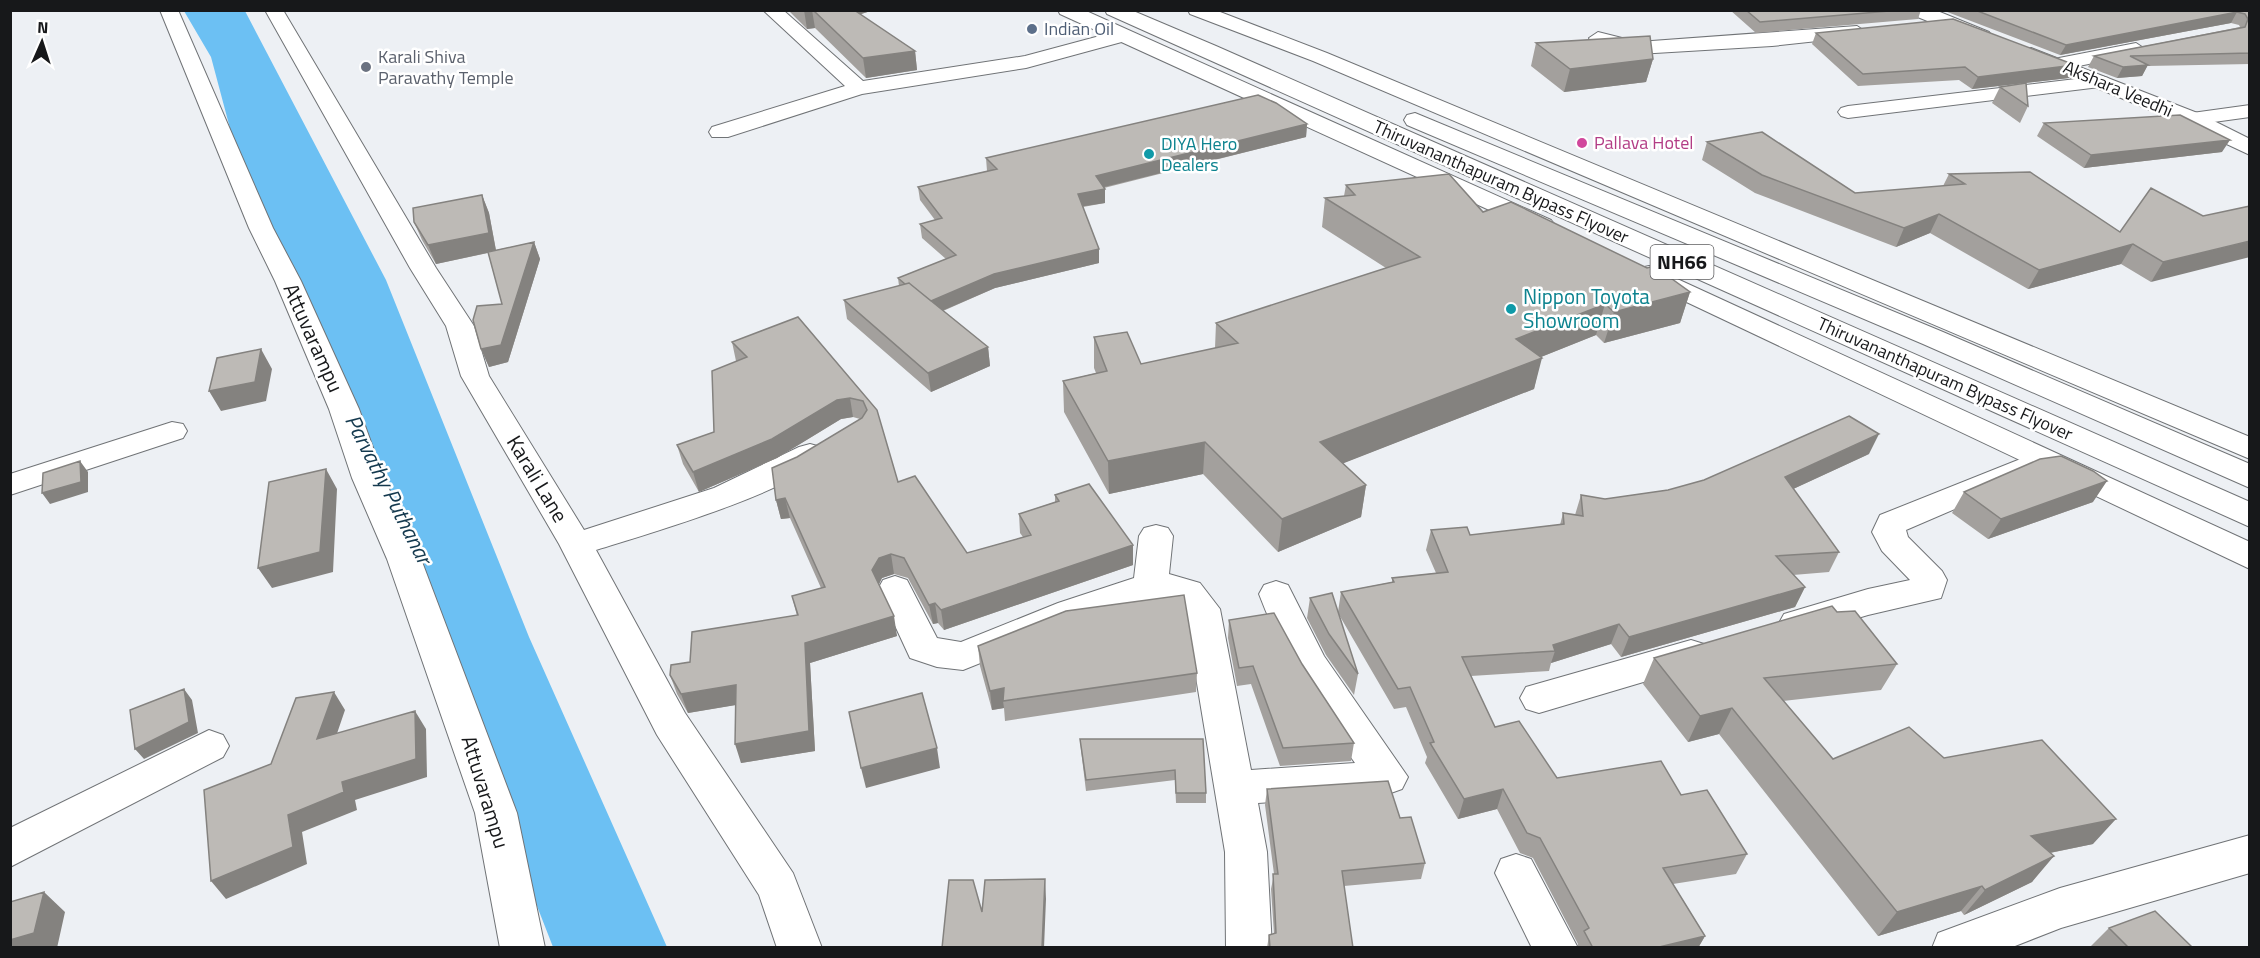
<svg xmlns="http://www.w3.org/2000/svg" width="2260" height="958" font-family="'Titillium Web',sans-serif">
  <rect width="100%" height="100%" fill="#edf0f4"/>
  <!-- water -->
  <path fill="#6cc0f3" d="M 184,11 L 245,11 L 386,280 L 529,637 L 667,947 L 553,947 L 411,583 L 256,226 L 211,57 Z"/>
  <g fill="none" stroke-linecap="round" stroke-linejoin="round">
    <!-- street casing -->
    <g stroke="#707376" stroke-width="2">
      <path id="street" d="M 160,10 L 178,10 L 273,228 L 301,281 L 359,409 L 384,478 L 421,559 L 517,813 L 545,948 L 500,948 L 475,813 L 387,559 L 352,478 L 329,409 L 275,281 L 249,228 Z
        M 265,10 L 283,10 L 436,268 L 474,326 L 489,376 L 584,530 L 714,488 L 799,447 L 810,444 L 821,447 L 825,454 C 803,489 641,536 596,550 L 685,713 L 793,873 L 822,948 L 777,948 L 759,895 L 657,735 L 559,544 L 461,376 L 446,326 L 410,268 Z
        M 763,10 L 783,10 L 863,81 L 1025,56 L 1122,30 L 1131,36 L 1129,40 L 1026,68 L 862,94 L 728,137 L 712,137 L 709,132 L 712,127 L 845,86 Z
        M 1857,26 L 1866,32 L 1864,36 L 1772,46 L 1638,54 L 1591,42 L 1589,38 L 1598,32 L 1638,42 Z
        M 2136,43 L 2145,49 L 2143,53 L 2059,70 L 2049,64 L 2059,58 Z
        M 2101,76 L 2108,78 L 2111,82 L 2108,86 L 1848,118 L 1841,116 L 1838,112 L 1841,108 L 1848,106 Z
        M 2250,105 L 2250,117 L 2192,125 L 2185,123 L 2181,119 L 2185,115 L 2192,113 Z
        M 172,422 L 183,424 L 187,431 L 183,438 L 10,495 L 10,474 Z
        M 2023,458 L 2034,461 L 2039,468 L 2034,475 L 1906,530 L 1908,537 L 1942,571 L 1947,580 L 1941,598 L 1868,615 L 1797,636 L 1784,632 L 1779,623 L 1784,614 L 1868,589 L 1910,580 L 1882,551 L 1872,532 L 1880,515 Z
        M 1156,525 L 1168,528 L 1173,536 L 1169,574 L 1200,583 L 1220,609 L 1251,770 L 1355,763 C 1317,709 1282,655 1259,594 L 1264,585 L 1276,581 L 1288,585 L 1324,656 L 1408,777 L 1402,789 L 1388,794 L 1258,803 L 1267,852 L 1272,948 L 1226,948 L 1225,852 L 1185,611 L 1172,598 L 1147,601 L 1115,609 L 963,670 L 937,667 L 910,658 L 878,589 L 883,580 L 895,576 L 907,580 L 937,638 L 961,642 L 1058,603 L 1134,578 L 1139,536 L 1144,528 Z
        M 1691,640 L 1704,644 L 1709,654 L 1704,664 L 1539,713 L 1526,709 L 1520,698 L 1526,687 Z
        M 209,730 L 223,735 L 229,746 L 223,757 L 10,867 L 10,828 Z
        M 2250,835 L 2250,873 L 2061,928 L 2010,948 L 1932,948 L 1938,933 L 2060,888 Z
        M 1516,854 L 1531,859 L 1578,948 L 1532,948 L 1495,873 L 1501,859 Z"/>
    </g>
    <!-- secondary casing -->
    <g stroke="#707376" stroke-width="2">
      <path id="secondary" d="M 1058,10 L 1084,10 L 1551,220 L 1555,225 L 1551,230 L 1542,233 L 1533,230 L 1060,14 Z
        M 1188,10 L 1215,10 L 1327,53 L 2250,437 L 2250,459 L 1313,61 L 1190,14 Z
        M 1908,10 L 1935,10 L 1989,32 L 1992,36 L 1989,40 L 1975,40 L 1910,14 Z
        M 2031,48 L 2200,114 L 2250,139 L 2250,155 L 2184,124 L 2024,58 L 2021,54 L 2024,50 Z
        M 1649,266 L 2250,542 L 2250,569 L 1640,280 L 1636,274 L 1640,268 Z"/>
    </g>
    <!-- highway casing -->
    <g stroke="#707376" stroke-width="2">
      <path id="highway" d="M 1105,10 L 1131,10 L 1216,46 L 2250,502 L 2250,527 L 1107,14 Z
        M 1415,113 L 1943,332 L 2250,464 L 2250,488 L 1923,344 L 1407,125 L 1404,120 L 1407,115 Z"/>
    </g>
    <!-- street -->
    <use href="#street" fill="#fff" fill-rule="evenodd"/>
    <!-- secondary -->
    <use href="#secondary" fill="#fff" fill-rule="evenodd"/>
    <!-- highway -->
    <use href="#highway" fill="#fff" fill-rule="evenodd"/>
  </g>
  <!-- wall -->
  <path fill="#a3a09d" d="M 788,10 L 874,10 L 861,14 L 861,15 L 915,51 L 917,70 L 866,78 L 815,28 L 807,29 Z
    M 1730,10 L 1921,10 L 1918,19 L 1756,33 Z
    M 1942,10 L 2250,10 L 2250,64 L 2147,66 L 2142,76 L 2117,78 L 2088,67 L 2094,56 L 2240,27 L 2239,25 L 2231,23 L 2060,55 Z
    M 1816,33 L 2075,65 L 2069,78 L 1972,89 L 1959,80 L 1858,86 L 1812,44 Z
    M 1536,43 L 1653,59 L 1646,82 L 1564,92 L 1531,66 Z
    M 2000,87 L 2028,106 L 2020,123 L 1992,103 Z
    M 2044,123 L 2222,152 L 2084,168 L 2037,136 Z
    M 1307,124 L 1306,137 L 1104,188 L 1105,203 L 1083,207 L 1099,263 L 995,288 L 943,311 L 988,347 L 990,366 L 931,392 L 847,319 L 844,300 L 899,286 L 898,278 L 946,259 L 922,238 L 920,224 L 935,220 L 920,200 L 918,187 L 987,171 L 986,158 Z
    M 1707,142 L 1855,193 L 1943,186 L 1949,174 L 2120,232 L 2203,216 L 2151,282 L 2121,264 L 2028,289 L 1930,233 L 1896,247 L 1755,193 L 1702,160 Z
    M 1346,185 L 1483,212 L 1690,292 L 1680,323 L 1604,343 L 1596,335 L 1541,357 L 1534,389 L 1343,463 L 1366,485 L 1361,517 L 1278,552 L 1203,474 L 1109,494 L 1064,412 L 1063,381 L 1096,373 L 1094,368 L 1094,337 L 1141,364 L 1215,348 L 1216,323 L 1386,268 L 1322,227 L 1325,198 L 1344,196 Z
    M 482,195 L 489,213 L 496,250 L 534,242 L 540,259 L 508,362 L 489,367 L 481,349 L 502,304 L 488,253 L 436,264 L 422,240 L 414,222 Z
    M 798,317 L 877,410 L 898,482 L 967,553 L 1023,537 L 1020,533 L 1019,514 L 1055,502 L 1055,495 L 1133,545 L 1133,565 L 944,630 L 938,623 L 933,624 L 908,578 L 894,574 L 882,578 L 879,584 L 897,636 L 810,663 L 815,751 L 741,763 L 735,705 L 688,713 L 677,694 L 670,675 L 690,662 L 797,616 L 792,596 L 821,588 L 790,518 L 781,519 L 776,500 L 797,457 L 860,419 L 853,417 L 841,419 L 777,458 L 699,492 L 683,464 L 677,445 L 714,432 L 736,361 L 732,342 Z
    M 1869,454 L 1793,489 L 1839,552 L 1829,572 L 1793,575 L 1805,587 L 1795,607 L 1621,657 L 1611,644 L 1551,663 L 1549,671 L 1471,676 L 1495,727 L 1557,778 L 1681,795 L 1747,854 L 1736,874 L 1673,884 L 1705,936 L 1698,948 L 1577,948 L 1578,944 L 1533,858 L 1520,853 L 1497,809 L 1458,819 L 1425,763 L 1427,757 L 1406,707 L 1394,709 L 1338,613 L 1358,674 L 1354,695 L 1326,655 L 1307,618 L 1310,598 L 1338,612 L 1341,592 L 1392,582 L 1392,578 L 1436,573 L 1426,550 L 1431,530 L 1470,535 L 1560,525 L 1563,513 L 1575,515 L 1581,495 L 1605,499 L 1668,490 Z
    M 1964,492 L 2093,502 L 1988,539 L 1952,513 Z
    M 1837,612 L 1897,664 L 1881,690 L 1783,701 L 1833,759 L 1944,758 L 2093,844 L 2050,853 L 2032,882 L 1964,915 L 1961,911 L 1878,936 L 1719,734 L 1688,742 L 1643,684 L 1654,658 Z
    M 1229,620 L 1302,664 L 1354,743 L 1351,761 L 1280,766 L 1251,684 L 1237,686 L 1228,638 Z
    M 978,646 L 1197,673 L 1196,692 L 1005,721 L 1004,708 L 992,710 L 980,666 Z
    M 1080,739 L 1203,739 L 1206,793 L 1206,803 L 1176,803 L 1175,780 L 1086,791 L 1081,750 Z
    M 1267,789 L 1400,818 L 1425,863 L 1421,879 L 1344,886 L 1353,948 L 1267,948 L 1269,935 L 1274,934 L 1271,889 L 1274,874 L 1265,805 Z
    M 2109,928 L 2193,948 L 2090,947 Z"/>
  <!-- shaded-wall -->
  <path fill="#84827f" d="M 804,10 L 812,10 L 815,28 L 807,29 Z
    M 847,10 L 874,10 L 861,14 L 862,23 Z
    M 2237,12 L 2231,23 L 2060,55 L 2066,45 Z
    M 915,51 L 917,70 L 866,78 L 863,58 Z
    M 1653,59 L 1646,82 L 1564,92 L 1570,69 Z
    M 2075,65 L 2069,78 L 1972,89 L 1978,77 Z
    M 2148,65 L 2142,76 L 2117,78 L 2123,67 Z
    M 1307,124 L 1306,137 L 1096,189 L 1096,176 Z
    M 2230,140 L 2222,152 L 2084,168 L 2091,155 Z
    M 1105,189 L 1105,203 L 1078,207 L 1078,194 Z
    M 482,195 L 489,213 L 496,251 L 436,264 L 428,245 Z
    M 1939,214 L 1930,233 L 1896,247 L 1904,228 Z
    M 2250,241 L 2250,257 L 2151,282 L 2163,262 Z
    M 534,242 L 540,259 L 508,362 L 489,367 L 481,349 Z
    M 2133,244 L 2121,264 L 2028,289 L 2039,270 Z
    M 1099,249 L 1099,263 L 995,288 L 930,316 L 928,302 L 994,274 Z
    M 1690,292 L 1680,323 L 1604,343 L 1614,312 Z
    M 1605,304 L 1596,335 L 1508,370 L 1516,339 Z
    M 988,347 L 990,366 L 931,392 L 928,373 Z
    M 261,349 L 272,369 L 266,401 L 221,411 L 209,391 Z
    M 1542,358 L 1534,389 L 1316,474 L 1320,442 Z
    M 850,398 L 853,417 L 841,419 L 777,458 L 699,492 L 693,472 L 837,400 Z
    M 1879,434 L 1869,454 L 1776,497 L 1785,477 Z
    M 1205,442 L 1203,474 L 1109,494 L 1108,461 Z
    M 80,461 L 88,472 L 88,492 L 50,504 L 42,493 Z
    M 326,469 L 337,489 L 333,572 L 272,588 L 258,568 Z
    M 2107,481 L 2093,502 L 1988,539 L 2001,519 Z
    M 1366,485 L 1361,517 L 1278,552 L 1282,519 Z
    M 785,498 L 790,518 L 781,519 L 776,500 Z
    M 1133,545 L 1133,565 L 944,630 L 941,610 Z
    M 891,554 L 894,574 L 882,578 L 876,590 L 872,570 L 879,558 Z
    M 1805,587 L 1795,607 L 1621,657 L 1629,637 Z
    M 935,603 L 938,623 L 933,624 L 929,605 Z
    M 894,616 L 897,636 L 810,663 L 815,751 L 741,763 L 735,744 L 805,643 Z
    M 1619,624 L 1611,644 L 1551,663 L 1555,651 L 1553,645 Z
    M 736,685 L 742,704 L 688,713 L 681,694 Z
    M 1004,688 L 1003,701 L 1004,708 L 992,710 L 990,691 Z
    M 184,689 L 192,700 L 198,733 L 144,759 L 135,749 Z
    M 334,692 L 345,710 L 329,757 L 317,739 Z
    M 1732,708 L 1719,734 L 1688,742 L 1700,716 Z
    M 415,711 L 426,729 L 427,777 L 355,800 L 357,810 L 302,832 L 307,864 L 226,899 L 211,881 L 288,815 L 342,782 Z
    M 937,748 L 940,768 L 866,788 L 861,768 Z
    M 1503,789 L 1497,809 L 1458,819 L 1464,799 Z
    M 2116,819 L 2093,844 L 2010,861 L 2031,836 Z
    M 2054,856 L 2032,882 L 1964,915 L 1985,890 Z
    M 1045,879 L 1046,899 L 1044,948 L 1042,948 Z
    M 1982,886 L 1961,911 L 1878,936 L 1897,912 Z
    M 44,892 L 65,912 L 57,948 L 10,948 L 10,940 Z
    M 1705,936 L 1698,948 L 1655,948 Z"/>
  <!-- building -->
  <path fill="#bdbab6" stroke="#84827f" stroke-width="1.5" d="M 813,10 L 854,10 L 915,51 L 863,58 Z
    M 1746,10 L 1901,10 L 1760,22 Z
    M 1975,10 L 2250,10 L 2250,53 L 2130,56 L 2148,65 L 2123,67 L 2094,56 L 2245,27 L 2248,19 L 2245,14 L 2237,12 L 2066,45 Z
    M 1953,19 L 2075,65 L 1978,77 L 1965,67 L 1863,74 L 1816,33 Z
    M 1650,36 L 1653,59 L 1570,69 L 1536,43 Z
    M 2026,83 L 2028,106 L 2000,87 Z
    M 1258,95 L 1276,103 L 1307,124 L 1096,176 L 1105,189 L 1078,194 L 1099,249 L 994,274 L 931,301 L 909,283 L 905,284 L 898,278 L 956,255 L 920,224 L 942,218 L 918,187 L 997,169 L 986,158 Z
    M 2180,115 L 2230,140 L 2091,155 L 2044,123 Z
    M 1762,132 L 1855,193 L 1965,184 L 1949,174 L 2030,172 L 2120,232 L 2151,188 L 2203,216 L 2250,206 L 2250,241 L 2163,262 L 2133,244 L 2039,270 L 1939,214 L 1904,228 L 1762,175 L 1707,142 Z
    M 1449,174 L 1483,212 L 1511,202 L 1647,268 L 1654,266 L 1690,292 L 1614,312 L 1605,304 L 1516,339 L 1542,358 L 1320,442 L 1366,485 L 1282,519 L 1205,442 L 1108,461 L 1063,381 L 1107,371 L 1094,337 L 1127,332 L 1141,364 L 1238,343 L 1216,323 L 1420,257 L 1325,198 L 1355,195 L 1346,185 Z
    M 482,195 L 489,233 L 428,245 L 414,222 L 413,208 Z
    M 534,242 L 501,345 L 481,349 L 473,320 L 477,306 L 502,304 L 488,252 Z
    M 909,283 L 988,347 L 928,373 L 844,300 Z
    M 798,317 L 877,410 L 898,482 L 915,476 L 967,553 L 1031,535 L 1019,514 L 1059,501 L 1055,495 L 1089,484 L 1133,545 L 941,610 L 935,603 L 929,605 L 904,558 L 891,554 L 879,558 L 872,570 L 894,616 L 805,643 L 809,731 L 735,744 L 736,685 L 681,694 L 670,675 L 671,665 L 690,662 L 692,632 L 798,615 L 792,596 L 825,587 L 785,498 L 776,500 L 772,468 L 797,457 L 862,418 L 867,410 L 863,401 L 850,398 L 837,400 L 772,439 L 693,472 L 677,445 L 714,432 L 712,371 L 747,357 L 732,342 Z
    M 261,349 L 255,382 L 209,391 L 217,358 Z
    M 1849,416 L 1879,434 L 1785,477 L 1839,552 L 1776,556 L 1805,587 L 1629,637 L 1619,624 L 1553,645 L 1555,651 L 1462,657 L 1495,727 L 1519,721 L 1557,778 L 1661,761 L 1681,795 L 1707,790 L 1747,854 L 1663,868 L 1705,936 L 1655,948 L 1593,948 L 1584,931 L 1589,928 L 1540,838 L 1527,833 L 1503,789 L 1464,799 L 1430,743 L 1434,742 L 1410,687 L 1398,689 L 1341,592 L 1394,582 L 1392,578 L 1448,572 L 1431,530 L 1467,527 L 1470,535 L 1564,524 L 1563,513 L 1583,516 L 1581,495 L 1605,499 L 1668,490 L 1704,480 Z
    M 2061,456 L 2093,471 L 2107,481 L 2001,519 L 1964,492 L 2040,459 Z
    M 80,461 L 81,482 L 42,493 L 43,473 Z
    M 326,469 L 320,552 L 258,568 L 269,482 Z
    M 1332,593 L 1358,674 L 1329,634 L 1310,598 Z
    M 1184,595 L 1197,673 L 1003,701 L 1004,688 L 990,691 L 978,646 L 1066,611 Z
    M 1832,606 L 1837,612 L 1855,611 L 1897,664 L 1764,678 L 1833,759 L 1909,727 L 1944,758 L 2042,740 L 2116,819 L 2031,836 L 2054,856 L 1985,890 L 1982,886 L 1897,912 L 1732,708 L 1700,716 L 1654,658 Z
    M 1274,613 L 1302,664 L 1354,743 L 1283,748 L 1253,666 L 1239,668 L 1229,620 Z
    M 184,689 L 189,722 L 135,749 L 130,710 Z
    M 334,692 L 317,739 L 415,711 L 416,759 L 342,782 L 344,792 L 288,815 L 293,847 L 211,881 L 204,790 L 271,764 L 296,698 Z
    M 922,693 L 937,748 L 861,768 L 849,712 Z
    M 1080,739 L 1203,739 L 1206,793 L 1176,793 L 1175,770 L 1086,780 Z
    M 1388,781 L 1400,818 L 1411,817 L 1425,863 L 1342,871 L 1353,948 L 1270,948 L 1269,935 L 1276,933 L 1273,874 L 1278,874 L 1267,789 Z
    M 1045,879 L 1042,948 L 942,948 L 949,880 L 973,880 L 982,912 L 985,880 Z
    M 44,892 L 34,933 L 10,940 L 10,902 Z
    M 2155,911 L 2193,948 L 2129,948 L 2109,928 Z"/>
  <!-- markers -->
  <circle fill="#5c6f8a" stroke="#fff" stroke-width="2" cx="1032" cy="29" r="6"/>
  <circle fill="#6b7280" stroke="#fff" stroke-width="2" cx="366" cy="67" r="6"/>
  <circle fill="#d1479c" stroke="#fff" stroke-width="2" cx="1582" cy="143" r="6"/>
  <g fill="#0f9aa8" stroke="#fff" stroke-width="2">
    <circle cx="1149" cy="154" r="6"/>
    <circle cx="1511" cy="309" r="6"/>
  </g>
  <g text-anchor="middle" stroke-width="5" stroke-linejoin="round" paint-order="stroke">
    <!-- far-service labels -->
    <g font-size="18" fill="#4e5e75" stroke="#fff" text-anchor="start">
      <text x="1044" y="35">Indian Oil</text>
    </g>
    <!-- far-worship labels -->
    <g font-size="18" fill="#5b616d" stroke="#fff" text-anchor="start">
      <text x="378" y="63">Karali Shiva<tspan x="378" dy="21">Paravathy Temple</tspan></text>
    </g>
    <!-- far-street labels -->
    <g font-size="18" fill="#17181a" stroke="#fff">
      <text transform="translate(2118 89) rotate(23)" y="6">Akshara Veedhi</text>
      <text transform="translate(1501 182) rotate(24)" y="6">Thiruvananthapuram Bypass Flyover</text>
      <text transform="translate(1945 379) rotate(24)" y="6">Thiruvananthapuram Bypass Flyover</text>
    </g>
    <!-- far-hotel labels -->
    <g font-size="18" fill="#b23c85" stroke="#fff" text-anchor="start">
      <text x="1594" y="149">Pallava Hotel</text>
    </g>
    <!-- far-culture labels -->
    <g font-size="18" fill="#0d838f" stroke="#fff" text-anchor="start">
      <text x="1161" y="150">DIYA Hero<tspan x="1161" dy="21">Dealers</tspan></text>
    </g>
    <!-- shield labels -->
    <rect fill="#fff" stroke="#5d5d5f" stroke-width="1.5" x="1650.5" y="245" width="63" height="34" rx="4.5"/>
    <g font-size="20" font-weight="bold" fill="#17181a">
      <text x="1682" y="269">NH66</text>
    </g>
    <!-- culture labels -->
    <g font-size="21" fill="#0d838f" stroke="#fff" text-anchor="start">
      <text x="1523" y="304">Nippon Toyota<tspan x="1523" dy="24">Showroom</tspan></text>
    </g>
    <!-- street labels -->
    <g font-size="21" fill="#17181a" stroke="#fff">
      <text transform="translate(313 338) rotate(66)" y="7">Attuvarampu</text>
      <text transform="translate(537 479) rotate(59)" y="7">Karali Lane</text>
      <text transform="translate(485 792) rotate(73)" y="7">Attuvarampu</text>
    </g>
    <!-- water labels -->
    <g font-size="22" font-style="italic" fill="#14394e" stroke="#fff">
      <text transform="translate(389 489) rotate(63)" y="8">Parvathy Puthanar</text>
    </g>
  </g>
  <!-- border -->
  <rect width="2260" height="958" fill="none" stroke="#17181a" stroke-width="24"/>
  <!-- north arrow -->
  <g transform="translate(42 42) rotate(3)" stroke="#ffffff" stroke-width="4.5" paint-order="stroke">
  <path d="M0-4.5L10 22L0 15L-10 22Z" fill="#17181a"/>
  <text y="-9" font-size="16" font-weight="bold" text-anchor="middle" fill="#17181a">N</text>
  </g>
</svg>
